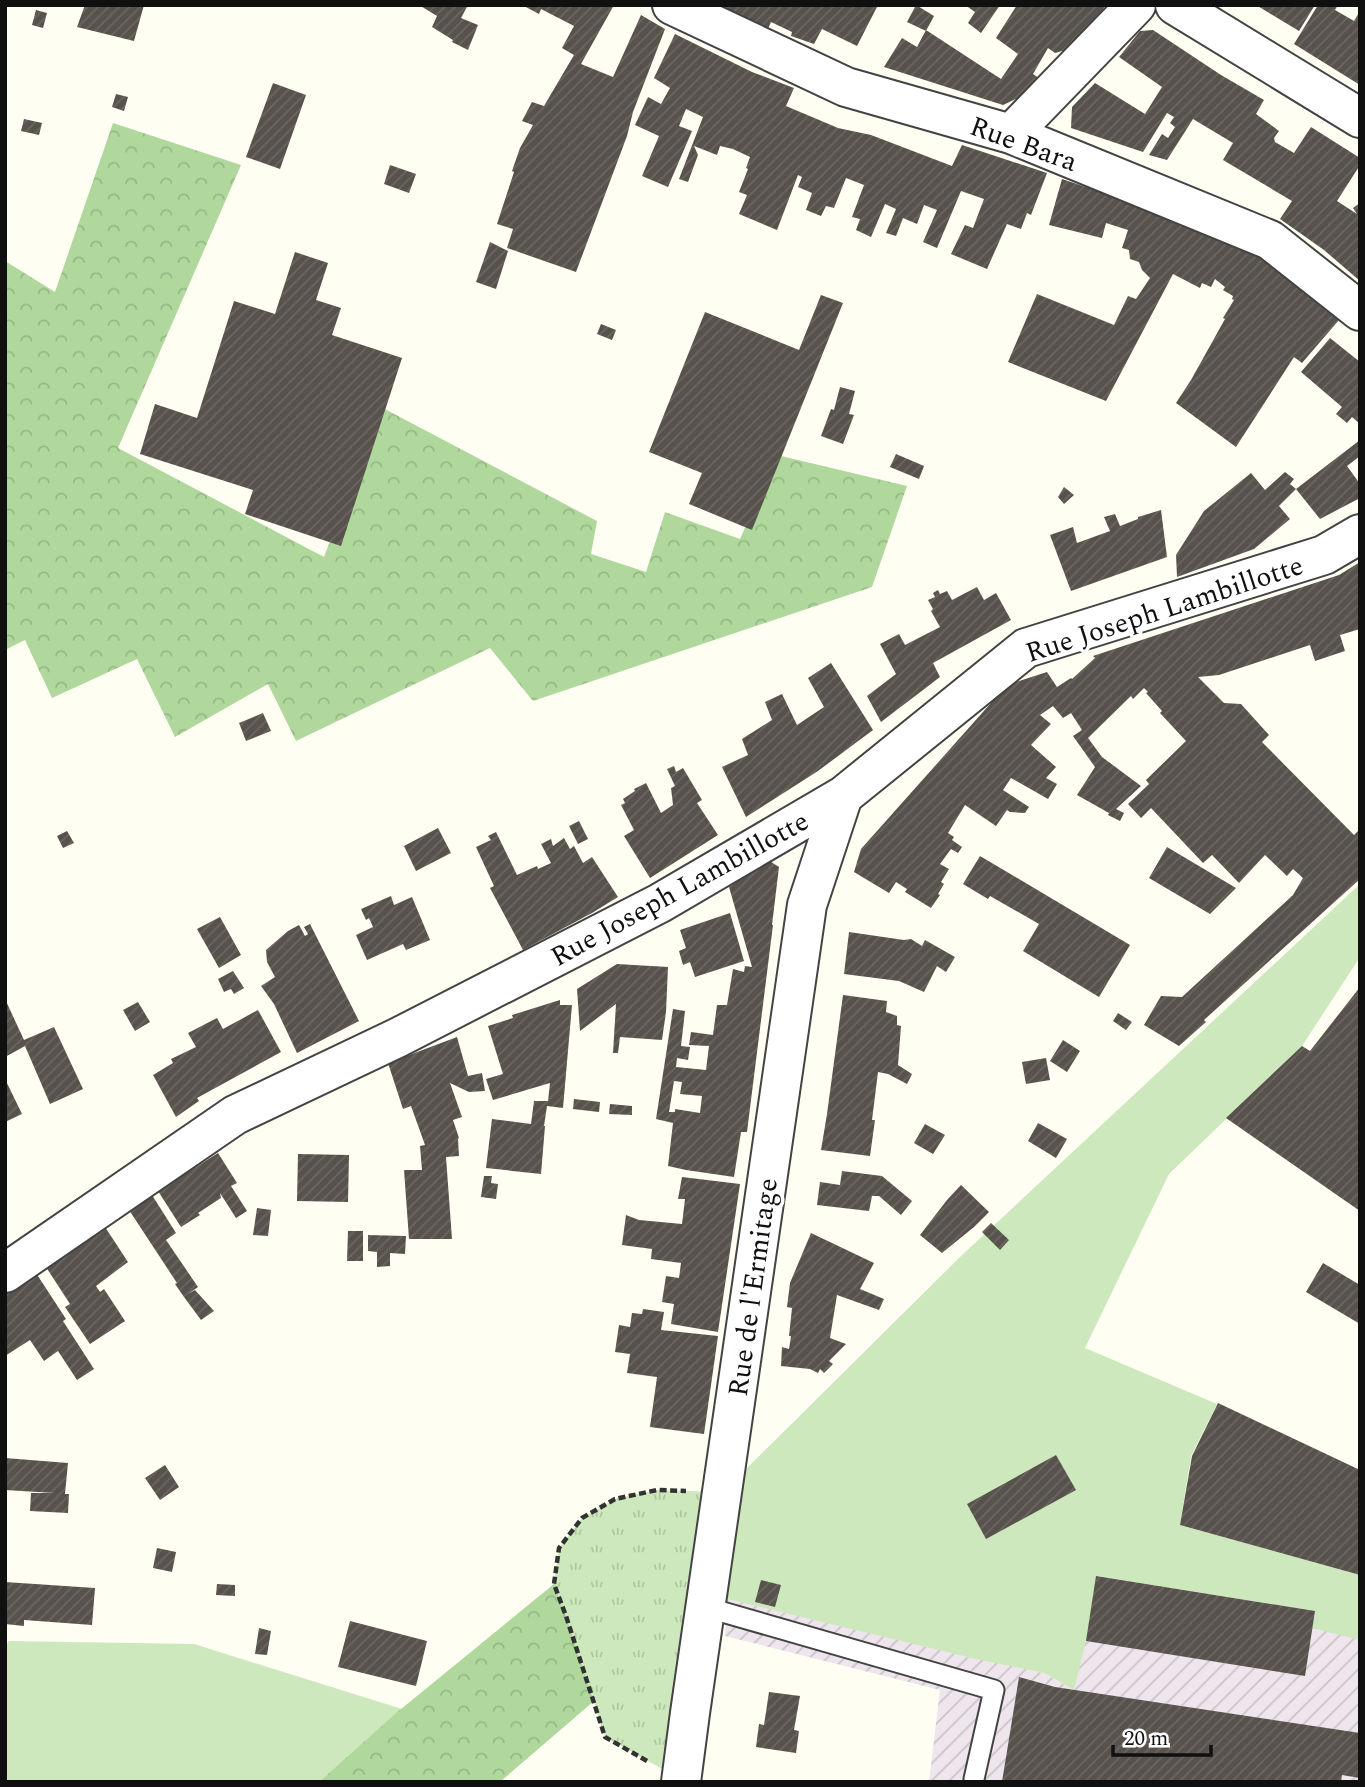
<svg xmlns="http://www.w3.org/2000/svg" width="1365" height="1787" font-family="Spectral,serif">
  <defs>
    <pattern id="industrial-furrows" width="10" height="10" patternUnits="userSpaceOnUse" patternTransform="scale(1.75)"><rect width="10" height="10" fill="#eee5ed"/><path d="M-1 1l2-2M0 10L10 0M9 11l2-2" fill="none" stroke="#cbc3ca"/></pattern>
    <pattern id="forest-crowns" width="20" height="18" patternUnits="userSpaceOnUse" patternTransform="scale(1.75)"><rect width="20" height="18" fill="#b0d89d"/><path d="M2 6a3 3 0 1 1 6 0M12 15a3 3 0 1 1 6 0" fill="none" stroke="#96b886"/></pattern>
    <pattern id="park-tufts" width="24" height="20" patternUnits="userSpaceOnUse" patternTransform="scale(1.75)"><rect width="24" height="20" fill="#cee8bd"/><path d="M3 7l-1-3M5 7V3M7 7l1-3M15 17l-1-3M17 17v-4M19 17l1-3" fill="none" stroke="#b0c6a1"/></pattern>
    <pattern id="building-hatch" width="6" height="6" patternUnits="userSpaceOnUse" patternTransform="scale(1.75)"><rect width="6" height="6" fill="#58524c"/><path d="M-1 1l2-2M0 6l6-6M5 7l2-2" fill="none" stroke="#6b6661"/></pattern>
  </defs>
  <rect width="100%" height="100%" fill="#fefef3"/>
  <!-- industrial -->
  <path fill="url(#industrial-furrows)" d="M 1096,1576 L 1312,1608 L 1312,1625 L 1360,1638 L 1360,1782 L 929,1782 L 940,1690 L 725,1636 L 727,1599 L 1001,1664 L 1044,1673 L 1074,1690 Z"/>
  <!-- grass -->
  <path fill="#cee8bd" d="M 1360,884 L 1360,957 L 1302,1046 L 1169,1174 L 1085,1348 L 1217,1404 L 1191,1456 L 1180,1525 L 1360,1575 L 1360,1640 L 1312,1628 L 1314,1611 L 1097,1576 L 1086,1641 L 1074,1690 L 1044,1673 L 976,1659 L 727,1599 L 744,1471 L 960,1257 Z
    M 9,1641 L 194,1644 L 402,1709 L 319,1782 L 5,1782 L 5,1646 Z"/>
  <!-- forest -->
  <path fill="url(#forest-crowns)" d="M 113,123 L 241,165 L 118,448 L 324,557 L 381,407 L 597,521 L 591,554 L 646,572 L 665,512 L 740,539 L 777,455 L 907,486 L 872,587 L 533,701 L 490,648 L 296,741 L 268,684 L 175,737 L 137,659 L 52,698 L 25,640 L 5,650 L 5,261 L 55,292 Z
    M 554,1584 L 566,1616 L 594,1701 L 500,1782 L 319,1782 L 395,1714 Z"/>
  <!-- park -->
  <path fill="url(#park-tufts)" d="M 657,1490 L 722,1492 L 682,1780 L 605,1737 L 566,1616 L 554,1584 L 559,1548 L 582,1518 L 615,1499 Z"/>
  <!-- building -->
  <path fill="url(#building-hatch)" fill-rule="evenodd" d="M 85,5 L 144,5 L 134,41 L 77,27 Z
    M 419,5 L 468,5 L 461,18 L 478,25 L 468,50 L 452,42 L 453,40 L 432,27 L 437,16 Z
    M 522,5 L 614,5 L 581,64 L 613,77 L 641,15 L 665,29 L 633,112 L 627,136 L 576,272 L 507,248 L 513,229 L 497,224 L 514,172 L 512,171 L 520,148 L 533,125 L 522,121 L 532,102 L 544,106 L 574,55 L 562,48 L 574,26 L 541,9 L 539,14 Z
    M 719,5 L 878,5 L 857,46 L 822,29 L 814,44 L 791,36 L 792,32 L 771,22 L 768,29 Z
    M 916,5 L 934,16 L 926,31 L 907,22 Z
    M 965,5 L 1000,5 L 981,33 L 968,23 L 975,12 Z
    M 1017,5 L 1105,5 L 1102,12 L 1066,55 L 1062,51 L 1055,53 L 1048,48 L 1033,74 L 1039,78 L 1018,98 L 1003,105 L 884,67 L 902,38 L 917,47 L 926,30 L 1001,79 L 1018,54 L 996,38 Z
    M 1256,5 L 1315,5 L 1299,31 Z
    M 1318,5 L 1338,5 L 1335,10 L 1354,21 L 1360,11 L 1360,85 L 1294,44 Z
    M 36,10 L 47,13 L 43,28 L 32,25 Z
    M 1153,30 L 1221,75 L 1264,100 L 1256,114 L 1279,131 L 1274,138 L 1275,142 L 1294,153 L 1311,127 L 1360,158 L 1360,165 L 1337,201 L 1357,214 L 1353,208 L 1360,203 L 1360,281 L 1324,250 L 1280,219 L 1292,201 L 1223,160 L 1233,143 L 1193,119 L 1167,160 L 1149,155 L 1162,134 L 1168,138 L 1175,127 L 1170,123 L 1174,117 L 1167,113 L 1143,152 L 1071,128 L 1072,107 L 1095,83 L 1145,114 L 1162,87 L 1119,57 L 1140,31 Z
    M 675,34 L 752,72 L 794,88 L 786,106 L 838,128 L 871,135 L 952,166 L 962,145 L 1047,173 L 1031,215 L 1027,213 L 1021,229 L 1007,224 L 987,269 L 951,254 L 965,225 L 973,228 L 984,199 L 961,191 L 937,248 L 923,242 L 937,210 L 924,205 L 917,224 L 903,218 L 896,236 L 886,233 L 896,209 L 885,204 L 871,237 L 856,230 L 860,219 L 852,217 L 864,185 L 846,178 L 834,208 L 826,206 L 821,216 L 806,210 L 812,193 L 798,187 L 802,177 L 798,175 L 777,230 L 739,214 L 747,195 L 739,192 L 748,169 L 746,168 L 750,157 L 733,149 L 720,146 L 717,155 L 694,146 L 698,155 L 688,182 L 679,179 L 703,117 L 686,109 L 679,126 L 692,131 L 668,187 L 642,176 L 659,136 L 635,125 L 648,97 L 661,104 L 670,88 L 654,78 Z
    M 273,83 L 306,95 L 280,169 L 246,157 Z
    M 116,94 L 128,97 L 124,111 L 112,107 Z
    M 24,119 L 42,123 L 39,135 L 21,131 Z
    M 390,165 L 416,174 L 409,193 L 384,184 Z
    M 1062,179 L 1191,222 L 1219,228 L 1291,279 L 1339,320 L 1302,363 L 1294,357 L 1236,447 L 1176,403 L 1191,380 L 1225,319 L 1223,318 L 1234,300 L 1232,299 L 1233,296 L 1223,290 L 1225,287 L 1215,279 L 1211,287 L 1202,283 L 1200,288 L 1173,274 L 1106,401 L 1008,362 L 1037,294 L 1114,325 L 1128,296 L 1136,299 L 1150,278 L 1142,270 L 1139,262 L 1130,259 L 1129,250 L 1122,248 L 1128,230 L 1106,223 L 1102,238 L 1049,225 Z
    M 490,242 L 508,251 L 496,289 L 476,282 Z
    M 295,252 L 328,263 L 316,300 L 341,308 L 332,335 L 402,358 L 341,546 L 245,514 L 253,490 L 140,454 L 155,404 L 197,418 L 234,301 L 275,314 Z
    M 821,295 L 843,303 L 752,530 L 689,504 L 702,473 L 649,452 L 705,312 L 799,350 Z
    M 601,324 L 616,330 L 612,340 L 597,334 Z
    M 1330,338 L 1360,362 L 1360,424 L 1352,417 L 1347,423 L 1336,414 L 1342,407 L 1301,372 Z
    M 840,387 L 855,391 L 849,414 L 854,415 L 843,444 L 821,436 L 831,409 L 834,410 Z
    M 1360,440 L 1360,456 L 1347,466 L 1360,484 L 1360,498 L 1320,519 L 1296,489 Z
    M 896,454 L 924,466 L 919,479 L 890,467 Z
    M 1285,472 L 1294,479 L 1290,484 L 1296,489 L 1279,506 L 1290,519 L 1254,549 L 1177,577 L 1176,555 L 1204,511 L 1251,473 L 1265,490 Z
    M 1064,487 L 1074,495 L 1064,504 L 1058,497 Z
    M 1161,510 L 1167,557 L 1071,591 L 1050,535 L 1073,527 L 1077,543 L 1110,531 L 1104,517 L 1115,514 L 1120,526 L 1138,519 L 1138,517 Z
    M 1360,562 L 1360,629 L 1340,635 L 1345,651 L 1315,661 L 1310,645 L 1219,675 L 1198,677 L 1224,703 L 1241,704 L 1269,735 L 1262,742 L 1354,835 L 1360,829 L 1360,879 L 1204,1020 L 1206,1022 L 1179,1046 L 1144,1025 L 1161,996 L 1182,997 L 1293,895 L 1303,878 L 1293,869 L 1287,876 L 1265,855 L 1239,883 L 1212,855 L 1203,863 L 1151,808 L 1141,818 L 1128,804 L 1149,784 L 1146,780 L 1186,741 L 1160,713 L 1162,711 L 1146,693 L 1148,692 L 1144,688 L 1133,699 L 1131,696 L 1088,738 L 1102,757 L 1141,786 L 1116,809 L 1124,813 L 1120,821 L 1108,815 L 1109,813 L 1077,795 L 1095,767 L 1073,736 L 1082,730 L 1071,713 L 1063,718 L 1053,706 L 1040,715 L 1051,724 L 1031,745 L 1056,767 L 1046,778 L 1057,784 L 1048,799 L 1011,778 L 1003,790 L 1029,807 L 1025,813 L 1010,812 L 1007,810 L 996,826 L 965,805 L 948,833 L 954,837 L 952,840 L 962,847 L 958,853 L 951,849 L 940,864 L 949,869 L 941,882 L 944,884 L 938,894 L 940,895 L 931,908 L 905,892 L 907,889 L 896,882 L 889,893 L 854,872 L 861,849 L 1007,685 L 1047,672 L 1057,687 L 1071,678 L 1072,679 L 1095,658 L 1093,656 L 1339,575 Z
    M 977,587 L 984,600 L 996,593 L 1011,620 L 933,663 L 940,677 L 881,722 L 867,696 L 896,674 L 880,644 L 899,634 L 905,645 L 940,627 L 931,611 L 933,609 L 928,600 L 935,597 L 933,593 L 938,590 L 940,594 L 947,591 L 952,600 Z
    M 831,663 L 873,730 L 818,771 L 746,817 L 722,767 L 748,755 L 742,739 L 772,720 L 765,702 L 782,694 L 797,725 L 824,707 L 808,678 Z
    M 263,713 L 271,731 L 246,741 L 239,723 Z
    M 674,766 L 676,772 L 683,768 L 702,800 L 697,803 L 718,835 L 650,878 L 624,836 L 634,830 L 621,805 L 625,803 L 623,799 L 635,791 L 634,789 L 646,783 L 661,813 L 673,805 L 671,788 L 675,786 L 667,769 Z
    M 579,821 L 588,839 L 578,844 L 569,826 Z
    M 438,828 L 451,853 L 416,871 L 404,846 Z
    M 67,831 L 74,843 L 63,848 L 57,836 Z
    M 496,832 L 517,875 L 537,866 L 538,869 L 551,863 L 541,844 L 551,839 L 553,846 L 564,838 L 570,849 L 574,846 L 583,863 L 592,857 L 618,897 L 592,913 L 523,950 L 490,888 L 494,886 L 476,847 L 491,840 L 488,836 Z
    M 1167,847 L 1236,888 L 1210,914 L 1149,878 Z
    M 980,856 L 1130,945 L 1099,997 L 1023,951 L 1039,924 L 990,896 L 988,899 L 963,884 Z
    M 768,860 L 779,867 L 772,925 L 773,925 L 747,1132 L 741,1132 L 734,1177 L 686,1170 L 668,1166 L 673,1123 L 656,1119 L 673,1009 L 685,1011 L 681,1046 L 690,1047 L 688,1060 L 677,1058 L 676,1067 L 706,1070 L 709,1046 L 689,1045 L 691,1032 L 713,1035 L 717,1005 L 727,1005 L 733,969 L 744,972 L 745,966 L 752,967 L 729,887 ZM 674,1081 L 682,1082 L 680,1094 L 702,1096 L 700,1113 L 675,1109 L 675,1112 L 669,1112 Z
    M 391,896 L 394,905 L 412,897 L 430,940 L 406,950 L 403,944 L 367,960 L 356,935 L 373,927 L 369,918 L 366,920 L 361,909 Z
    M 730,913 L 744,961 L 695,977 L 690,962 L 683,965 L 679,951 L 686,948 L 680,930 Z
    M 220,917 L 241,955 L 219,968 L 197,929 Z
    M 310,924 L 359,1021 L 297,1053 L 274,1004 L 261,986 L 275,977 L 267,962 L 266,950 L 288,931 L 299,925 L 305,936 L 308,934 L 304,927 Z
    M 849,932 L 904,940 L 911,939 L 922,946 L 925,940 L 955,957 L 946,972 L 937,966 L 924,992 L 899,981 L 844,974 Z
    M 617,964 L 668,967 L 666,1012 L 662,1040 L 620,1037 L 618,1053 L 613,1053 L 616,1004 L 580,1031 L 577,989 Z
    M 233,971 L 244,988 L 234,994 L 231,989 L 224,992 L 218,979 Z
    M 1360,987 L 1360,1211 L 1226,1118 L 1302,1046 L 1310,1051 Z
    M 843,995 L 887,1001 L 886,1012 L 897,1016 L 897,1025 L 901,1026 L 898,1065 L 912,1074 L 907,1084 L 888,1074 L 878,1072 L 872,1120 L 875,1120 L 870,1156 L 821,1150 L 827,1114 Z
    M 5,999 L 24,1040 L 54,1027 L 83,1089 L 50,1104 L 25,1046 L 5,1057 Z
    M 560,1000 L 560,1005 L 572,1005 L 563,1108 L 547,1106 L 544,1126 L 545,1126 L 541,1174 L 486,1168 L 492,1119 L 531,1124 L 534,1101 L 548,1101 L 550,1083 L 493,1100 L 486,1079 L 503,1074 L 488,1026 L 513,1018 L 512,1015 Z
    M 138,1002 L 150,1022 L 135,1031 L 123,1010 Z
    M 258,1010 L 281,1052 L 197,1098 L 199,1101 L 176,1117 L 153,1075 L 173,1063 L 171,1059 L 196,1047 L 188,1033 L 217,1018 L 223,1029 Z
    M 1118,1013 L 1132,1022 L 1126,1030 L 1113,1021 Z
    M 457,1037 L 468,1076 L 482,1073 L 485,1091 L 469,1092 L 450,1083 L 462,1117 L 453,1120 L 459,1138 L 458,1139 L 459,1156 L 446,1157 L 452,1239 L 409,1239 L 404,1170 L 422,1170 L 420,1146 L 425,1145 L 411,1106 L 403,1109 L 388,1063 Z
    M 1063,1040 L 1080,1051 L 1067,1072 L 1050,1061 Z
    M 1046,1058 L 1050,1080 L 1026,1084 L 1022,1062 Z
    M 5,1079 L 22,1114 L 5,1122 Z
    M 574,1099 L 600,1102 L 599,1112 L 573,1109 Z
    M 610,1104 L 632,1106 L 632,1115 L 609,1114 Z
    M 1038,1123 L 1067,1139 L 1056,1158 L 1028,1141 Z
    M 925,1124 L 945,1135 L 933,1154 L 914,1143 Z
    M 218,1153 L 237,1183 L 231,1186 L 247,1211 L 236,1218 L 220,1193 L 221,1198 L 198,1213 L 200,1215 L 181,1227 L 158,1191 Z
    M 298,1154 L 349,1155 L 348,1202 L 297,1201 Z
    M 842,1171 L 882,1176 L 912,1201 L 901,1215 L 879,1196 L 872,1196 L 869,1211 L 817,1205 L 820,1182 L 840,1185 Z
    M 484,1176 L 492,1176 L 491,1183 L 498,1184 L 496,1199 L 481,1197 Z
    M 682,1177 L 740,1184 L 718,1332 L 671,1324 L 674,1304 L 662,1302 L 666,1276 L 679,1278 L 681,1263 L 651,1259 L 652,1249 L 622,1245 L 626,1215 L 639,1220 L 682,1224 L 685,1199 L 678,1199 Z
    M 961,1185 L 989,1212 L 974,1227 L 942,1253 L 920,1235 L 947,1200 Z
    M 152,1195 L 176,1233 L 166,1240 L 198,1287 L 188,1294 L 195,1290 L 214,1311 L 201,1320 L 184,1297 L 175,1284 L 177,1283 L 129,1210 Z
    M 257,1208 L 271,1210 L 268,1236 L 253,1235 Z
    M 991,1223 L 1009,1240 L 1000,1250 L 982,1232 Z
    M 105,1227 L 128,1262 L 96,1286 L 100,1292 L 104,1289 L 125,1321 L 90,1344 L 65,1307 L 70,1304 L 46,1267 Z
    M 348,1231 L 363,1231 L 363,1261 L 347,1261 Z
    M 811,1233 L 874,1263 L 860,1289 L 884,1299 L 879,1310 L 837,1295 L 830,1338 L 846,1344 L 829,1361 L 833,1364 L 824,1373 L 820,1369 L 818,1373 L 810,1369 L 781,1366 L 782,1347 L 789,1349 L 791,1336 L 789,1336 L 792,1308 L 787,1307 L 790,1283 Z
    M 368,1235 L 406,1236 L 405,1254 L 390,1253 L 390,1266 L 377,1267 L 377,1252 L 368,1251 Z
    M 1323,1263 L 1360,1285 L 1360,1324 L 1306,1292 Z
    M 36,1273 L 66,1319 L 63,1321 L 94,1369 L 77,1380 L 58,1351 L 44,1361 L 30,1340 L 5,1356 L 5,1293 Z
    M 643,1309 L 664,1312 L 661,1330 L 718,1336 L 704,1434 L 650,1427 L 657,1377 L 627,1373 L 630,1354 L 615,1352 L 619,1325 L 630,1327 L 632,1313 L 642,1314 Z
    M 1218,1403 L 1360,1470 L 1360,1575 L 1180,1525 L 1192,1456 Z
    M 1056,1455 L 1076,1490 L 986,1539 L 967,1504 Z
    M 5,1458 L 68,1463 L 65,1494 L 69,1494 L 68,1513 L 30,1511 L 31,1493 L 54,1493 L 5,1490 Z
    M 165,1465 L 179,1487 L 160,1500 L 145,1478 Z
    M 157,1548 L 176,1552 L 172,1572 L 153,1568 Z
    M 1096,1576 L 1315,1611 L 1305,1676 L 1086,1641 Z
    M 761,1580 L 781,1585 L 775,1607 L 755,1602 Z
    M 5,1582 L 95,1588 L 92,1625 L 24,1620 L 24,1626 L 5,1624 Z
    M 217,1584 L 235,1585 L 235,1596 L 216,1595 Z
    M 350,1621 L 427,1641 L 416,1686 L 338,1667 Z
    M 259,1628 L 271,1631 L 267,1655 L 255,1654 Z
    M 1019,1677 L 1055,1687 L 1360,1733 L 1360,1778 L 1342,1775 L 1341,1782 L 1002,1782 Z
    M 769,1692 L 800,1696 L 794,1730 L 799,1731 L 796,1753 L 756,1747 L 759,1724 L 764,1725 Z"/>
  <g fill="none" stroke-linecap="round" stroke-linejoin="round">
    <!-- lane casing -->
    <g stroke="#434343" stroke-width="23">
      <path id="lane" d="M 705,1607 L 994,1690 L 974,1779"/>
    </g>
    <!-- street casing -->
    <g stroke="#434343" stroke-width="42">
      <path id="street" d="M 672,5 L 846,87 L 1011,134 L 1270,240 L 1360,311
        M 1175,5 L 1360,118
        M 1011,134 L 1136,5
        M 5,1273 L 235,1115 L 397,1038 L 660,903 L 843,796 L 1026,648 L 1324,555 L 1360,534
        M 681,1782 L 690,1713 L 807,905 L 843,796"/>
    </g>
    <!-- path -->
    <path stroke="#323232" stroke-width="4.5" stroke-dasharray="7 3.5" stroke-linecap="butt" d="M 647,1761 L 605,1737 L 566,1616 L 554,1584 L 559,1548 L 582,1518 L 615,1499 L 657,1490 L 686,1491"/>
    <!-- lane -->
    <use href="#lane" stroke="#fff" stroke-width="19"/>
    <!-- street -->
    <use href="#street" stroke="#fff" stroke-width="38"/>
  </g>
  <g text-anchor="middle" stroke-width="7" stroke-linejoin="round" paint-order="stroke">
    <!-- street labels -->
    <g font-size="28" fill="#101010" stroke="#fff">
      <text transform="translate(1024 143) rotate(20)" y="10">Rue Bara</text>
      <text transform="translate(1164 608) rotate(-18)" y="10">Rue Joseph Lambillotte</text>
      <text transform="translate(679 888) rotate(-29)" y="10">Rue Joseph Lambillotte</text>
      <text transform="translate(752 1287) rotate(-82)" y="10">Rue de l'Ermitage</text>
    </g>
  </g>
  <!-- border -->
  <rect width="1365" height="1787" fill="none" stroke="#101010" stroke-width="14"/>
  <!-- scale -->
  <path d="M1113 1745v10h98v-10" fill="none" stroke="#101010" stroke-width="3.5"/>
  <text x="1124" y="1745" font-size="21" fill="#101010" stroke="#ffffff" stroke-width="5" paint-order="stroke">20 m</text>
</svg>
